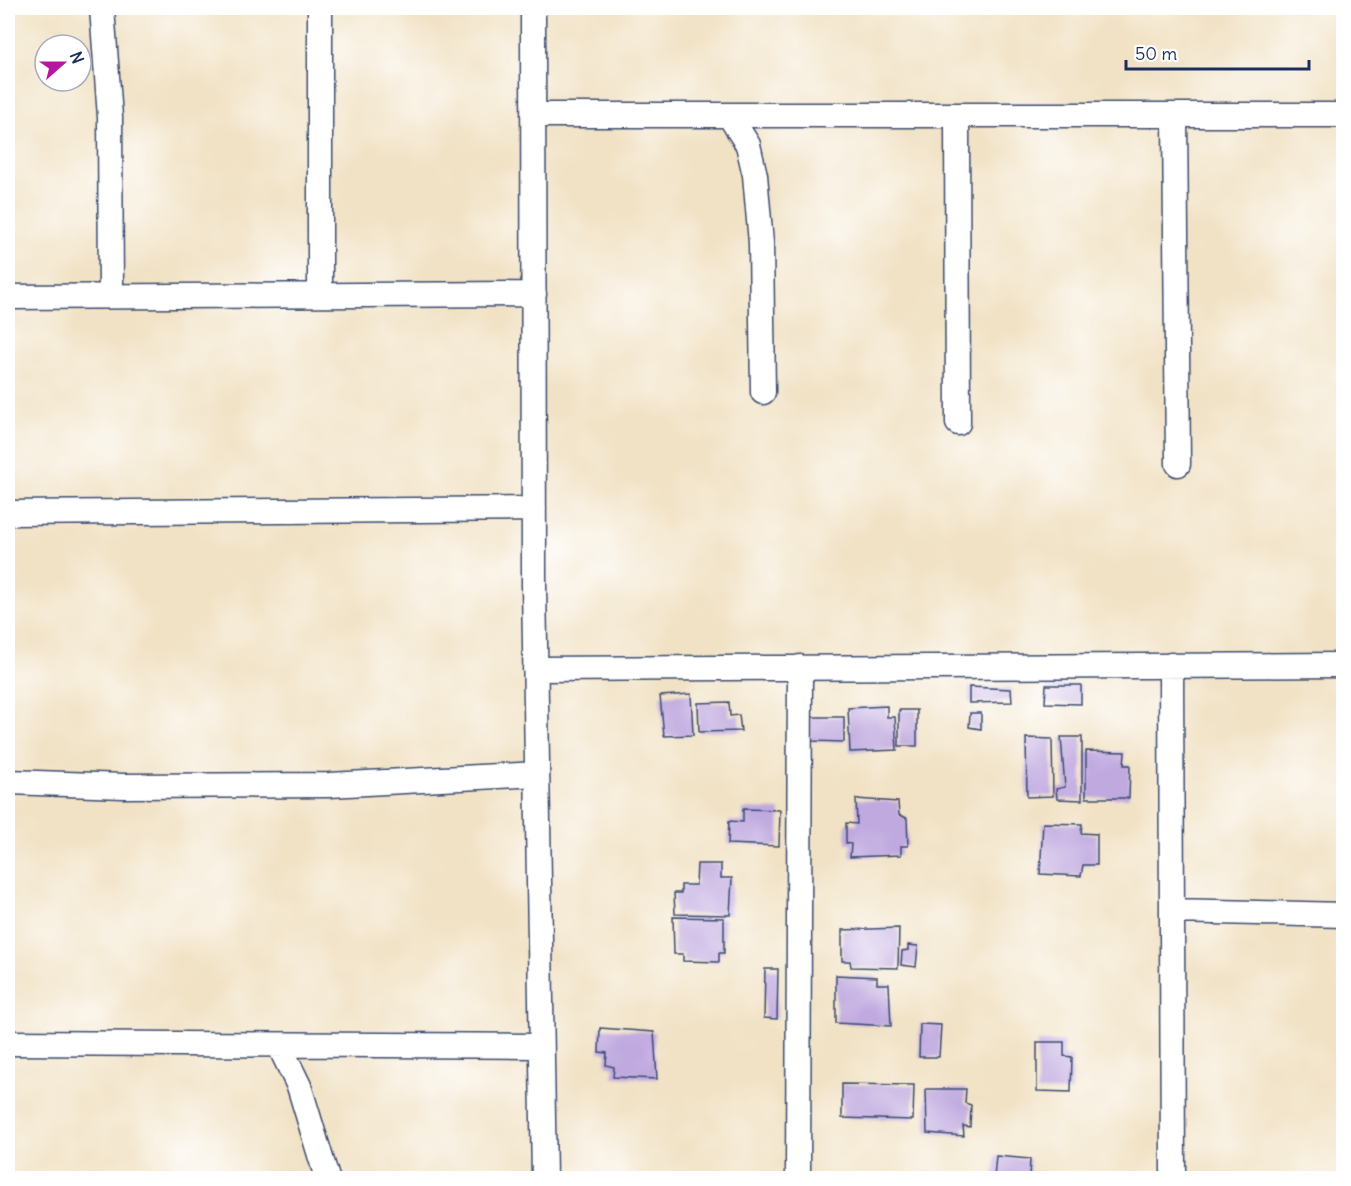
<svg xmlns="http://www.w3.org/2000/svg" width="1351" height="1186" font-family="Delius,sans-serif">
  <rect width="100%" height="100%" fill="#fff"/>
  <filter id="ink" filterUnits="userSpaceOnUse"><feTurbulence type="fractalNoise" baseFrequency=".0167" numOctaves="2"/><feDisplacementMap in="SourceGraphic" scale="12" xChannelSelector="R" yChannelSelector="G"/><feConvolveMatrix kernelMatrix="1 2 1 2 8 2 1 2 1" color-interpolation-filters="sRGB"/></filter>
  <filter id="wash" filterUnits="userSpaceOnUse"><feTurbulence type="fractalNoise" baseFrequency=".008" numOctaves="4" result="noise"/><feDisplacementMap in="SourceGraphic" scale="24" xChannelSelector="R" yChannelSelector="G"/><feGaussianBlur stdDeviation="1.35" result="paint"/><feColorMatrix in="noise" values="0 0 0 0 0 0 0 0 0 0 0 0 0 0 0 0 0 1.4 0 .05"/><feComposite in="paint" operator="in"/></filter>
  <g filter="url(#wash)">
    <rect width="100%" height="100%" fill="#f1e2c5"/>
    <g id="blocks">
      <!-- building -->
      <path fill="#bfa9df" d="M 1046,685 L 1081,685 L 1081,704 L 1045,703 Z
        M 969,687 L 1011,689 L 1012,702 L 969,703 Z
        M 691,694 L 693,735 L 664,736 L 660,696 Z
        M 729,702 L 730,716 L 739,715 L 741,731 L 699,732 L 698,703 Z
        M 887,706 L 887,717 L 895,717 L 897,750 L 850,752 L 848,708 Z
        M 899,710 L 917,710 L 917,746 L 899,746 Z
        M 970,713 L 981,713 L 981,729 L 969,727 Z
        M 809,717 L 844,717 L 844,742 L 811,741 Z
        M 1061,737 L 1082,737 L 1082,800 L 1057,799 L 1056,789 L 1065,787 Z
        M 1026,738 L 1052,739 L 1053,796 L 1027,797 Z
        M 1086,751 L 1125,752 L 1124,765 L 1130,765 L 1129,798 L 1086,798 Z
        M 856,799 L 898,802 L 899,815 L 907,818 L 908,846 L 901,846 L 901,855 L 850,857 L 851,844 L 846,843 L 846,823 L 857,824 Z
        M 743,809 L 780,810 L 779,846 L 728,844 L 729,821 L 743,822 Z
        M 1043,823 L 1082,824 L 1081,833 L 1097,834 L 1097,865 L 1083,865 L 1081,876 L 1040,874 Z
        M 697,864 L 721,864 L 721,878 L 732,878 L 730,915 L 675,914 L 674,893 L 681,893 L 681,885 L 696,885 Z
        M 673,917 L 724,918 L 724,953 L 719,953 L 719,962 L 683,961 L 683,954 L 674,954 Z
        M 899,928 L 898,968 L 851,967 L 850,961 L 842,961 L 842,930 Z
        M 908,945 L 918,946 L 916,967 L 901,965 L 902,951 L 908,950 Z
        M 765,969 L 778,969 L 777,1019 L 764,1018 Z
        M 836,975 L 877,977 L 877,984 L 889,984 L 891,1026 L 836,1023 Z
        M 920,1024 L 941,1025 L 939,1057 L 919,1057 Z
        M 600,1028 L 654,1032 L 657,1079 L 613,1077 L 614,1067 L 606,1065 L 607,1053 L 599,1052 Z
        M 1037,1042 L 1064,1042 L 1064,1056 L 1072,1057 L 1071,1092 L 1037,1091 Z
        M 842,1084 L 914,1085 L 913,1120 L 842,1118 Z
        M 926,1089 L 966,1089 L 965,1103 L 971,1105 L 970,1127 L 963,1126 L 964,1136 L 927,1133 Z
        M 996,1156 L 1030,1159 L 1029,1178 L 994,1178 Z
        M 924,1173 L 957,1175 L 957,1178 L 924,1178 Z"/>
    </g>
  </g>
  <g filter="url(#ink)">
    <use href="#blocks" fill-opacity="0" stroke="#3b4a6d" stroke-width="1.5"/>
    <g fill="none" stroke-linecap="round" stroke-linejoin="round">
      <!-- street casing -->
      <g stroke="#3b4a6d" stroke-width="27">
        <path id="street" d="M 102,8 L 110,117 L 111,295
          M 320,8 L 320,295
          M 533,8 L 534,585 L 544,1178
          M 533,115 L 1344,115
          M 729,115 L 748,145 L 755,175 L 761,243 L 763,392
          M 957,116 L 958,423
          M 1175,116 L 1178,464
          M 8,297 L 534,294
          M 8,513 L 534,509
          M 1171,665 L 1173,1178
          M 535,669 L 1344,665
          M 8,782 L 124,786 L 329,785 L 537,774
          M 1172,911 L 1344,915
          M 8,1043 L 541,1046
          M 279,1045 L 299,1086 L 327,1178
          M 798,1178 L 800,667"/>
      </g>
      <!-- street -->
      <use href="#street" stroke="#fff" stroke-width="24"/>
    </g>
  </g>
  <!-- margin -->
  <rect width="1351" height="1186" fill="none" stroke="#fff" stroke-width="30"/>
  <!-- north arrow -->
  <g transform="translate(63 63) rotate(69)"><circle r="28" fill="#ffffff" stroke="#a4acbf" stroke-width="1.5"/>
  <path d="M0-4.5L10 22L0 15L-10 22Z" fill="#b5179e"/>
  <text y="-9" font-size="16" font-weight="bold" text-anchor="middle" fill="#1b2f5e">N</text>
  </g>
  <!-- scale -->
  <path d="M1126 60v9h183v-9" fill="none" stroke="#1b2f5e" stroke-width="3"/>
  <text x="1135" y="60" font-size="18" fill="#1b2f5e" stroke="#ffffff" stroke-width="4.5" paint-order="stroke">50 m</text>
</svg>
